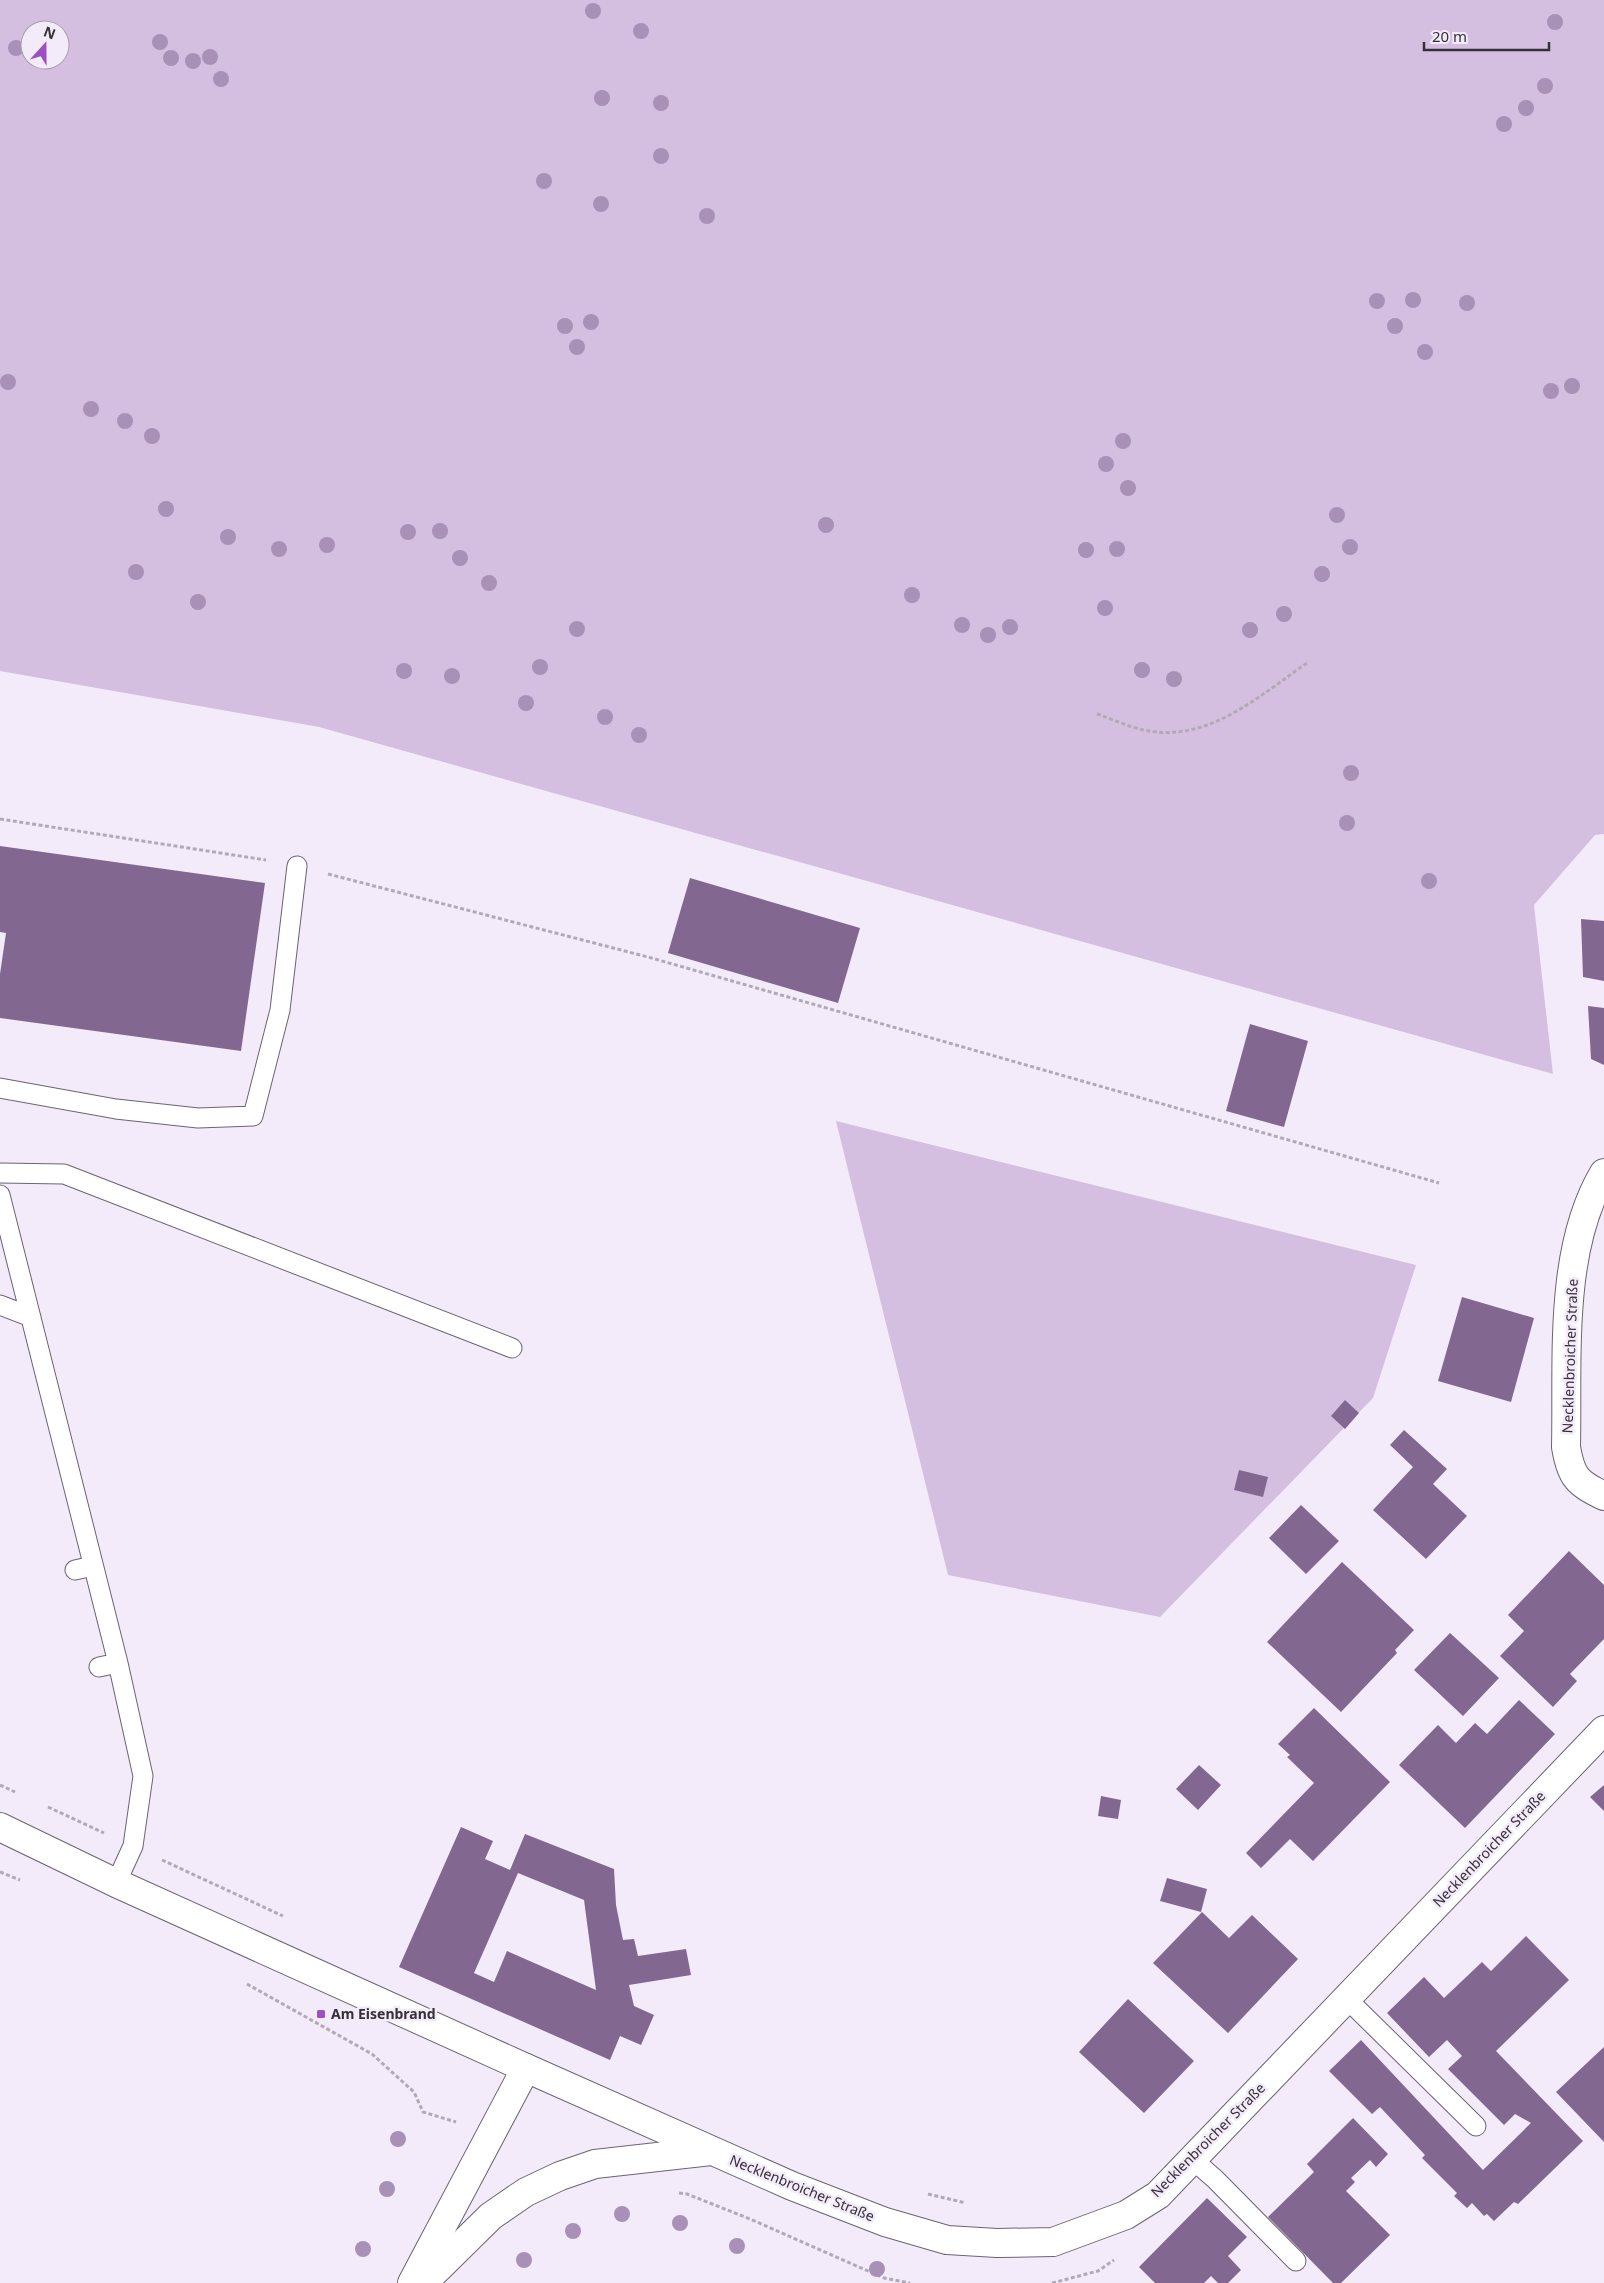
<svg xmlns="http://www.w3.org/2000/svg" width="1604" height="2283" font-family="'Noto Sans',sans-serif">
  <rect width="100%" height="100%" fill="#f4ebfa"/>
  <!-- green -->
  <path fill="#d4bfe0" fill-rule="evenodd" d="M 0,0 L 1604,0 L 1604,834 L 1595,835 L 1534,905 L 1553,1074 L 319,727 L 0,671 ZM 30,30 L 60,30 L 60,60 L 30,60 Z
    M 836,1121 L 1416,1265 L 1373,1398 L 1160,1617 L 948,1575 Z"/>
  <!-- building -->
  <path fill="#826891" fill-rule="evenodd" d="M 0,846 L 265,883 L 241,1051 L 0,1018 L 0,974 L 6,933 L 0,932 Z
    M 690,878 L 860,928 L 838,1003 L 668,953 Z
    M 1581,919 L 1604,921 L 1604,981 L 1583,977 Z
    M 1588,1006 L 1604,1008 L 1604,1065 L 1591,1059 Z
    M 1250,1024 L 1308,1041 L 1284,1127 L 1226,1111 Z
    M 1462,1297 L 1534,1318 L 1511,1402 L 1438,1381 Z
    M 1345,1400 L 1359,1413 L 1345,1429 L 1331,1416 Z
    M 1404,1430 L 1447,1469 L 1433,1484 L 1467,1516 L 1426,1559 L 1373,1510 L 1413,1467 L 1390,1445 Z
    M 1239,1470 L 1268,1477 L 1263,1497 L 1234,1490 Z
    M 1301,1505 L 1339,1541 L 1306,1574 L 1269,1538 Z
    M 1569,1551 L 1604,1585 L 1604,1639 L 1570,1674 L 1577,1681 L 1553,1707 L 1500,1656 L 1524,1631 L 1508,1615 Z
    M 1342,1562 L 1414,1630 L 1395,1650 L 1397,1653 L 1341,1712 L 1267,1642 Z
    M 1450,1633 L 1499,1678 L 1463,1716 L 1414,1670 Z
    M 1519,1700 L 1555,1734 L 1465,1828 L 1399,1765 L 1438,1725 L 1456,1743 L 1475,1723 L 1487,1734 Z
    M 1314,1708 L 1390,1782 L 1313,1861 L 1290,1839 L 1261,1868 L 1246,1853 L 1314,1783 L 1287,1757 L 1290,1755 L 1278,1744 Z
    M 1199,1765 L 1221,1785 L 1198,1810 L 1176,1789 Z
    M 1604,1785 L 1604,1811 L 1590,1797 Z
    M 1101,1796 L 1121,1800 L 1118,1819 L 1098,1816 Z
    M 461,1827 L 493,1841 L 485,1859 L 510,1870 L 525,1834 L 614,1869 L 616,1905 L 623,1940 L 634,1939 L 638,1956 L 686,1949 L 691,1975 L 629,1985 L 634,2006 L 654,2015 L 641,2045 L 620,2036 L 610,2060 L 399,1967 ZM 518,1873 L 584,1900 L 596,1990 L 507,1951 L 494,1982 L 474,1973 Z
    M 1167,1878 L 1207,1889 L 1201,1912 L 1160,1901 Z
    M 1202,1912 L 1229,1938 L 1252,1915 L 1298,1959 L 1228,2033 L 1153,1963 Z
    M 1526,1936 L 1569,1980 L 1496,2051 L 1583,2141 L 1518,2204 L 1514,2202 L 1494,2221 L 1487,2214 L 1484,2216 L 1472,2203 L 1467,2208 L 1454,2196 L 1457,2193 L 1422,2158 L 1425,2155 L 1380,2107 L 1372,2114 L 1329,2071 L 1361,2040 L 1483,2170 L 1531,2123 L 1515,2114 L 1504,2125 L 1448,2069 L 1462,2056 L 1447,2040 L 1429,2057 L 1387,2013 L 1424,1977 L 1444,1998 L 1482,1962 L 1491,1971 Z
    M 1128,1999 L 1194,2061 L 1144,2113 L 1079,2052 Z
    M 1604,2047 L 1604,2142 L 1556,2092 Z
    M 1353,2118 L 1388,2154 L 1376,2167 L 1370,2160 L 1351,2178 L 1355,2182 L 1346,2191 L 1390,2235 L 1341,2283 L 1333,2283 L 1268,2217 L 1314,2172 L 1307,2164 Z
    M 1207,2198 L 1247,2237 L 1228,2256 L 1241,2270 L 1228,2283 L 1218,2283 L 1211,2276 L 1204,2283 L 1155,2283 L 1139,2267 Z"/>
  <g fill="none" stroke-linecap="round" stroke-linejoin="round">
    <!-- service casing -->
    <g stroke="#6c6471" stroke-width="21">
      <path id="service" d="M 0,1088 L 116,1109 L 198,1118 L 253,1116 L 280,1010 L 297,866
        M 0,1173 L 64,1174 L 512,1348
        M 0,1195 L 118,1663 L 143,1776 L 133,1846 L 116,1883
        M 0,1305 L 31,1317
        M 75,1570 L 93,1566
        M 99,1667 L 118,1663
        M 1346,1998 L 1476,2126
        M 1192,2159 L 1215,2179 L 1296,2261"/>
    </g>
    <!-- minor casing -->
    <g stroke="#6c6471" stroke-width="30">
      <path id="minor" d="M 1604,1173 C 1558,1250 1568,1360 1566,1447 C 1571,1477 1577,1483 1604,1496
        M 412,2283 L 526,2068"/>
    </g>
    <!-- secondary casing -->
    <g stroke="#6c6471" stroke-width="30">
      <path id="secondary" d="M 0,1827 L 116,1883 L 526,2068 L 792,2186 L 885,2222 L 947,2240 L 997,2243 L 1053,2242 L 1126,2215 L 1158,2195 L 1604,1730
        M 423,2283 L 491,2216 L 526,2192 L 560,2176 L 595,2164 L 711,2151"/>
    </g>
    <!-- path -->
    <path stroke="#b1aab6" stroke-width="3" stroke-dasharray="4 2.5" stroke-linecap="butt" d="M 1097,714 C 1112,719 1129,727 1144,730 C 1207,744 1259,696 1307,663
      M 0,819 L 266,860
      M 328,874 L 648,957 L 1439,1183
      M 0,1785 L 15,1792
      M 48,1807 L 104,1833
      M 162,1860 L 283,1916
      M 0,1872 L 20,1880
      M 247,1984 L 372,2054 L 414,2092 L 423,2112 L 456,2122
      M 679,2193 L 687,2194 L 750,2219 L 884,2278 L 910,2283
      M 928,2194 L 966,2203
      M 1052,2283 L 1098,2271 L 1114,2260"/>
    <!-- service -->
    <use href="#service" stroke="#fff" stroke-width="19"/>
    <!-- minor -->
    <use href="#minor" stroke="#fff" stroke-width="28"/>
    <!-- secondary -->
    <use href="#secondary" stroke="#fff" stroke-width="28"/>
  </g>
  <!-- trees -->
  <g fill="#a890b6">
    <circle cx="593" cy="11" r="8"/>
    <circle cx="1555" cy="22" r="8"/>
    <circle cx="641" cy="31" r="8"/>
    <circle cx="160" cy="42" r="8"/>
    <circle cx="16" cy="48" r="8"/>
    <circle cx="210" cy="57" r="8"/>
    <circle cx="171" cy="58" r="8"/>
    <circle cx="193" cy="61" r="8"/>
    <circle cx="221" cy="79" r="8"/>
    <circle cx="1545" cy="86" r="8"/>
    <circle cx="602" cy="98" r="8"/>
    <circle cx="661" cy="103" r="8"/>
    <circle cx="1526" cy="108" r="8"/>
    <circle cx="1504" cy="124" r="8"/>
    <circle cx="661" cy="156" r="8"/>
    <circle cx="544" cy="181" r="8"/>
    <circle cx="601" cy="204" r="8"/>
    <circle cx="707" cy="216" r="8"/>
    <circle cx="1413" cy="300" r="8"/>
    <circle cx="1377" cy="301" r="8"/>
    <circle cx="1467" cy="303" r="8"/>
    <circle cx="591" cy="322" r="8"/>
    <circle cx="565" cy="326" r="8"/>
    <circle cx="1395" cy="326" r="8"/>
    <circle cx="577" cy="347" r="8"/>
    <circle cx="1425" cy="352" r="8"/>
    <circle cx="8" cy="382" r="8"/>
    <circle cx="1572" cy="386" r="8"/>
    <circle cx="1551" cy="391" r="8"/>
    <circle cx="91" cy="409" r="8"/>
    <circle cx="125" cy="421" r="8"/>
    <circle cx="152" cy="436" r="8"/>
    <circle cx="1123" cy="441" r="8"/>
    <circle cx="1106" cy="464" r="8"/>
    <circle cx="1128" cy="488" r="8"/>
    <circle cx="166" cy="509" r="8"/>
    <circle cx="1337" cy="515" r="8"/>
    <circle cx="826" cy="525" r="8"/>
    <circle cx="440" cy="531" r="8"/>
    <circle cx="408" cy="532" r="8"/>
    <circle cx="228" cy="537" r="8"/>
    <circle cx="327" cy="545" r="8"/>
    <circle cx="1350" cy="547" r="8"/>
    <circle cx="279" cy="549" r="8"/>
    <circle cx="1117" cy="549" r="8"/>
    <circle cx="1086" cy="550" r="8"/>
    <circle cx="460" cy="558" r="8"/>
    <circle cx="136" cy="572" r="8"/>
    <circle cx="1322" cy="574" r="8"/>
    <circle cx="489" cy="583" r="8"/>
    <circle cx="912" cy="595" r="8"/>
    <circle cx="198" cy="602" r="8"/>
    <circle cx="1105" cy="608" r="8"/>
    <circle cx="1284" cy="614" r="8"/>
    <circle cx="962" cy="625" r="8"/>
    <circle cx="1010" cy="627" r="8"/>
    <circle cx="577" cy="629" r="8"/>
    <circle cx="1250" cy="630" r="8"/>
    <circle cx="988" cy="635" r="8"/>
    <circle cx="540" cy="667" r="8"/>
    <circle cx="1142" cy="670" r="8"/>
    <circle cx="404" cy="671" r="8"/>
    <circle cx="452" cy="676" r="8"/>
    <circle cx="1174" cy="679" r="8"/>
    <circle cx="526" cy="703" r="8"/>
    <circle cx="605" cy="717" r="8"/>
    <circle cx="639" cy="735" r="8"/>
    <circle cx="1351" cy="773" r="8"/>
    <circle cx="1347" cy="823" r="8"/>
    <circle cx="1429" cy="881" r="8"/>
    <circle cx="398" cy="2139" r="8"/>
    <circle cx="387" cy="2189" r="8"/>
    <circle cx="622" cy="2214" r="8"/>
    <circle cx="680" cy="2223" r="8"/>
    <circle cx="573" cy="2231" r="8"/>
    <circle cx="737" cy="2246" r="8"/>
    <circle cx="363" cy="2249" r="8"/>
    <circle cx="524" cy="2260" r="8"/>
    <circle cx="877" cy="2269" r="8"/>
  </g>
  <!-- markers -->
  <rect fill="#9d50c2" stroke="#f4ebfa" stroke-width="2" x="316" y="2009" width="10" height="10" rx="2.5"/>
  <g text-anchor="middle" stroke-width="5" stroke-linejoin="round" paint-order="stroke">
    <!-- street labels -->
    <g font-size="14" fill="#343036" stroke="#f4ebfa">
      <text transform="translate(1570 1356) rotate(-88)" y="5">Necklenbroicher Straße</text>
      <text transform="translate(1489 1849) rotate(-46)" y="5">Necklenbroicher Straße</text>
      <text transform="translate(1208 2140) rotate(-45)" y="5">Necklenbroicher Straße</text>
      <text transform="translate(802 2188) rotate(22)" y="5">Necklenbroicher Straße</text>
    </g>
    <!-- poi labels -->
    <g font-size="14" font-weight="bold" fill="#343036" stroke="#f4ebfa" text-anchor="start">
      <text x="331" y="2019">Am Eisenbrand</text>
    </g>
  </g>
  <!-- north arrow -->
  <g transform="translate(45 45) rotate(21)"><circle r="24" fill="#f4ebfa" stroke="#a7a0ac"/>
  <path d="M0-4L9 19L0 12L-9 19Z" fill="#9d50c2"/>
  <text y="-8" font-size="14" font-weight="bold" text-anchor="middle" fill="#343036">N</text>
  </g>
  <!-- scale -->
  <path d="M1424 42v8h125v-8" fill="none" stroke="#343036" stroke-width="2.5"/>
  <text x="1432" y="42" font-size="15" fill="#343036" stroke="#f4ebfa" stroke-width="4" paint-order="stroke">20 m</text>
</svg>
